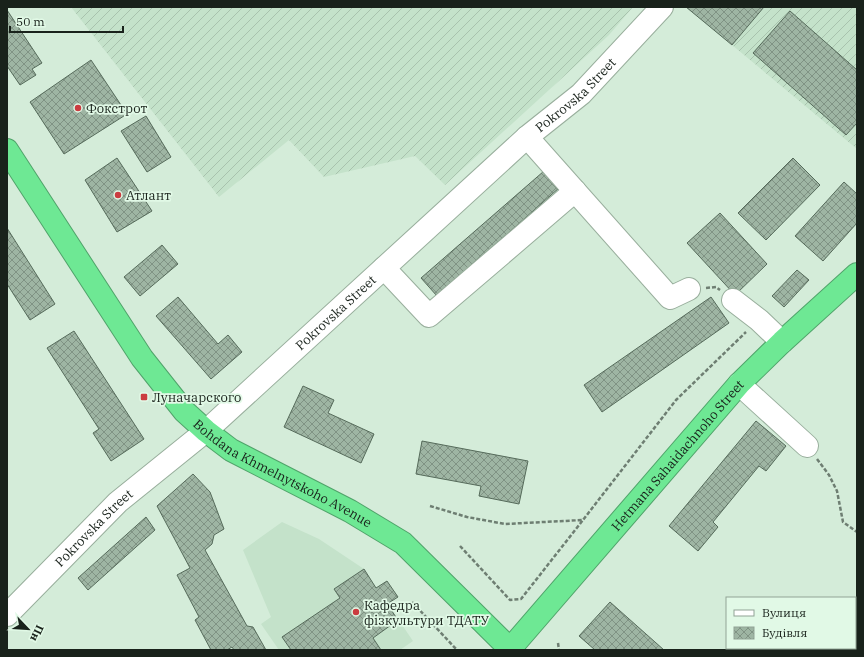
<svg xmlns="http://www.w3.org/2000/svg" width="864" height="657" font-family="'IBM Plex Serif',serif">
  <defs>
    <pattern id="industrial-furrows" width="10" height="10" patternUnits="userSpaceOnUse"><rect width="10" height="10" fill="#c4e2ca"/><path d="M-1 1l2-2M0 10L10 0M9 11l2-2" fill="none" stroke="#a8c2ad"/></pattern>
    <pattern id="building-cross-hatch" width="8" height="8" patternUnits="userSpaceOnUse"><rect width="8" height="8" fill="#9eb5a3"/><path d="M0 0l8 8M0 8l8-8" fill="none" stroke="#809384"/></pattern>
  </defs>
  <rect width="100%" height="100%" fill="#d4ecd9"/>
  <!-- built -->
  <path fill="#c4e2ca" d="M 282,522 L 319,539 L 364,569 L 413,641 L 400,650 L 279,650 L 261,624 L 271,617 L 243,550 Z"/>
  <!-- industrial -->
  <path fill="url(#industrial-furrows)" d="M 71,7 L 633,7 L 609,35 L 445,185 L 415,156 L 324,177 L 289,140 L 219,197 Z
    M 686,7 L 857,7 L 857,149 L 732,45 Z"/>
  <!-- building -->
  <path fill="url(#building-cross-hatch)" stroke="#566b5b" d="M 686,7 L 764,7 L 732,45 Z
    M 7,10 L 42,63 L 32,69 L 36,75 L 20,85 L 7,66 Z
    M 790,11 L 857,70 L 857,123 L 846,135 L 753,53 Z
    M 91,60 L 127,114 L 64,154 L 30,102 Z
    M 146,116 L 171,157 L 147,172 L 121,131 Z
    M 117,158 L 152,211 L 117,232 L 85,180 Z
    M 793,158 L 820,185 L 766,240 L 738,213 Z
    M 544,171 L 559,188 L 437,296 L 421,278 Z
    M 844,182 L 857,194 L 857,223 L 823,261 L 795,236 Z
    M 720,213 L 767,264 L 735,295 L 687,243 Z
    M 7,228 L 55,304 L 30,320 L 7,284 Z
    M 162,245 L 178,264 L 140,296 L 124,277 Z
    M 797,270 L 809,280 L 784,307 L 772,296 Z
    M 178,297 L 218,344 L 228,335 L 242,352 L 211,379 L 156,316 Z
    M 711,297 L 729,323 L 602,412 L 584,385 Z
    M 74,331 L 144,439 L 111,461 L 93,433 L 99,429 L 47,348 Z
    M 303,386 L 334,400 L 328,413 L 374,434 L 361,463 L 284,427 Z
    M 756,421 L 786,446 L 766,471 L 759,466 L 713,522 L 718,527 L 698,551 L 669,526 Z
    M 422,441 L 528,461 L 519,504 L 479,496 L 481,486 L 416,474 Z
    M 193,474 L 210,492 L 224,529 L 214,535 L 212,544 L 205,550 L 247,626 L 253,627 L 266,650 L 234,650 L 232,647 L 227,650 L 211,650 L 195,620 L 199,617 L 177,575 L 190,568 L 157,506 Z
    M 146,517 L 155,530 L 88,590 L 78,578 Z
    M 364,569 L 376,588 L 387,581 L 398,597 L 387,604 L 398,620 L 373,638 L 381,650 L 291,650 L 282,637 L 340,598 L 334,589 Z
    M 610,602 L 664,650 L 595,650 L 579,636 Z"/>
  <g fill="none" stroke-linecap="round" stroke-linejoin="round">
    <!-- minor casing -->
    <g stroke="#98ae9c" stroke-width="24">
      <g id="minor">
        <path d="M 527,137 L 670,298 L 689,289"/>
        <path d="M 384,268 L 429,316 L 575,191"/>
        <path d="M 733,300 L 759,320 L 782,342"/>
        <path d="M 739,384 L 807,446"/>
        <path id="s1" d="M 7,615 L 118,502 L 206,431 L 527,137 L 581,94 L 662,7"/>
      </g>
    </g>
    <!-- highway casing -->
    <g stroke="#50a36a" stroke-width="24">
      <g id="highway">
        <path id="s2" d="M 7,150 L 142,358 L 184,411 L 206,431 L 231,450 L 350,511 L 403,543 L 510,649 L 739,384 L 782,342 L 857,274"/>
      </g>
    </g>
    <!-- path -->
    <path stroke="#6e7e72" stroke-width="2.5" stroke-dasharray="4 2" stroke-linecap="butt" d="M 706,288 L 716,287 L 720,290
      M 817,459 L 829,475 L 837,491 L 843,522 L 857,532
      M 430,506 L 467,517 L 505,524 L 583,520 L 676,400 L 746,332
      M 460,546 L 510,600 L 521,599 L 583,520
      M 412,602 L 457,650
      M 855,613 L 857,613
      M 558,643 L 559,650"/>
    <!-- minor -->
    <use href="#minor" stroke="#fff" stroke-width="22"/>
    <!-- highway -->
    <use href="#highway" stroke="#6ee894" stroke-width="22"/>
  </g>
  <!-- markers -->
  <g fill="#cb3c40" stroke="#e1f9e6" stroke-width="1.5">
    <circle cx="78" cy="108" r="4"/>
    <circle cx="118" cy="195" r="4"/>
    <rect x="140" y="393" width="8" height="8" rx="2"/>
    <circle cx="356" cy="612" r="4"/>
  </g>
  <g text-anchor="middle" stroke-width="3.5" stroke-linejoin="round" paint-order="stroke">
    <!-- street labels -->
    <g font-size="13" fill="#19221b" stroke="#e1f9e6">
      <text dy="5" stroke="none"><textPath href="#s1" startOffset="771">Pokrovska Street</textPath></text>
      <text dy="5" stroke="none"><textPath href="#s1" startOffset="447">Pokrovska Street</textPath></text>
      <text dy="5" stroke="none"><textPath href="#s2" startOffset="979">Hetmana Sahaidachnoho Street</textPath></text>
      <text dy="5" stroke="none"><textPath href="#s2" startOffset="433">Bohdana Khmelnytskoho Avenue</textPath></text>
      <text dy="5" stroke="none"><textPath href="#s1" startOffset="123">Pokrovska Street</textPath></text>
    </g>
    <!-- poi labels -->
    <g font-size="13" fill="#19221b" stroke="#e1f9e6" text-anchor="start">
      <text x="86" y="113">Фокстрот</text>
      <text x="126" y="200">Атлант</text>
      <text x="152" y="402">Луначарского</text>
      <text x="364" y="610">Кафедра<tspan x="364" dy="15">фізкультури ТДАТУ</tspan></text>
    </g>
  </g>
  <!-- border -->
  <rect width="864" height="657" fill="none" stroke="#19221b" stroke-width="16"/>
  <!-- legend -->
  <rect x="726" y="597" width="130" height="52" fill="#e1f9e6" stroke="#91a395"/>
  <rect x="734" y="610" width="20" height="6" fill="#ffffff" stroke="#91a395"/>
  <text x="762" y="617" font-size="12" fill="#19221b">Вулиця</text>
  <rect x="734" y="627" width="20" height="12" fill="url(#building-cross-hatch)" stroke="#91a395"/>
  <text x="762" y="637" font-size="12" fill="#19221b">Будівля</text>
  <!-- north arrow -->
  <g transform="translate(28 629) rotate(115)" stroke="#e1f9e6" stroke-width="3" paint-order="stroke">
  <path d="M0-3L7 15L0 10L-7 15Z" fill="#19221b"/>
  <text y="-6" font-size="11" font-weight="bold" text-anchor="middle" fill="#19221b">Пн</text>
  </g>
  <!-- scale -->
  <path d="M10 26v6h113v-6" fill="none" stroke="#19221b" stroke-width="2"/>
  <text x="16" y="26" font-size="12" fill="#19221b" stroke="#e1f9e6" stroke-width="3" paint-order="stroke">50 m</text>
</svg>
